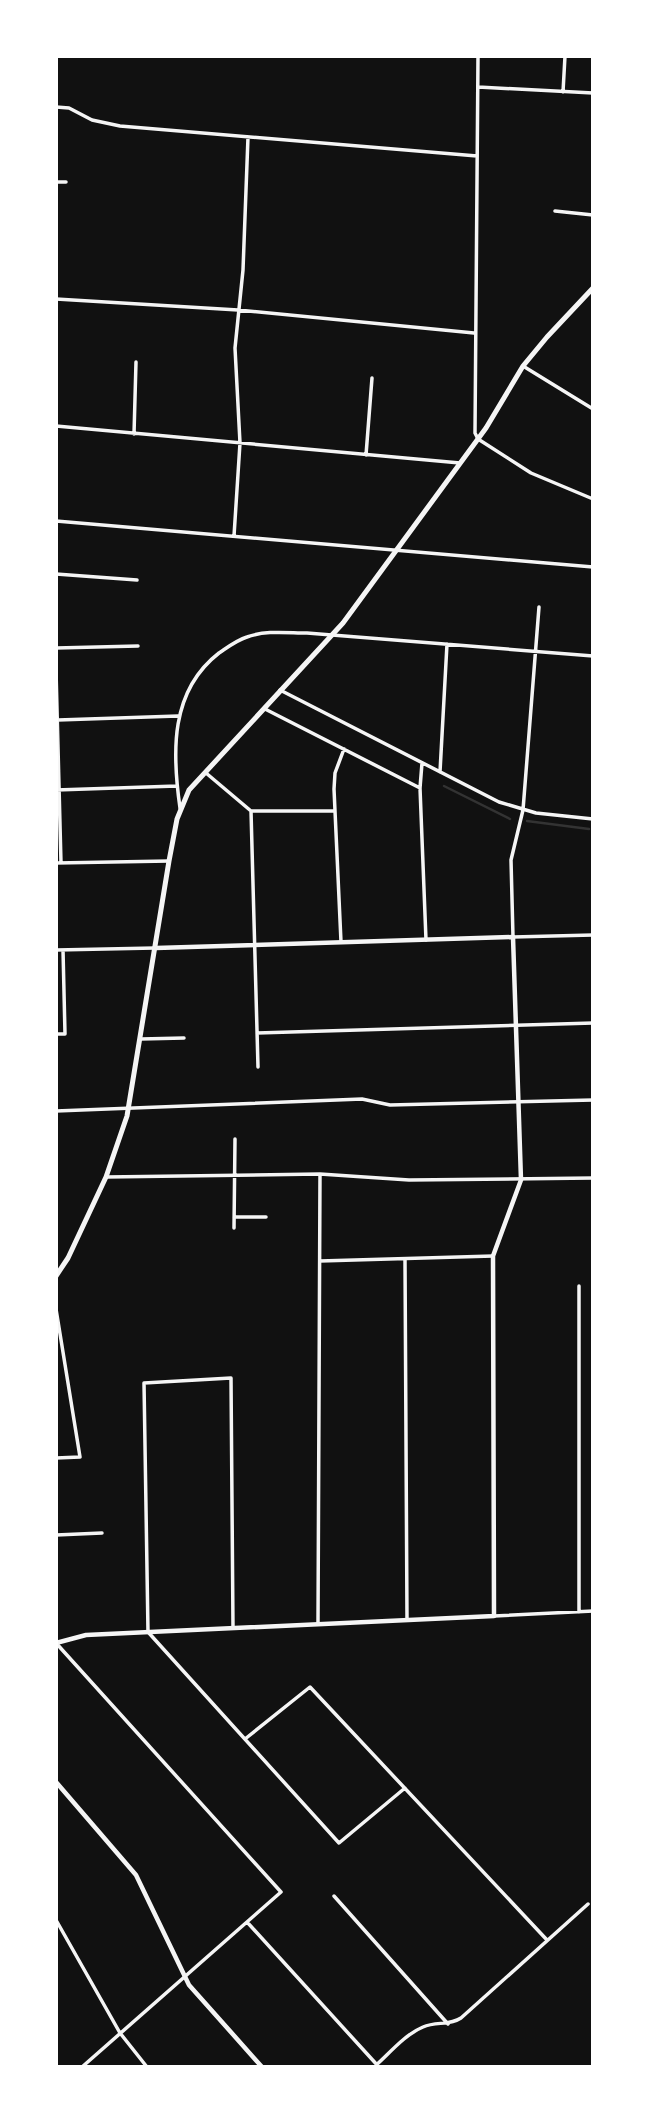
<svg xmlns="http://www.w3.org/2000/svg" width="649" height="2123" font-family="'Asap Condensed',sans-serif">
  <rect width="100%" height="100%" fill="#111"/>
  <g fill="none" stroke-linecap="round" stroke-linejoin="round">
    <!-- stream -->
    <path stroke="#333" stroke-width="2.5" d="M 444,786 L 510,819
      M 527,821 L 589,829"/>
    <!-- minor -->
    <path stroke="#f5f5f5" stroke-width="3.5" d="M 478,56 L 475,433 L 478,439 L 531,473 L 593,499
      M 478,87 L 593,93
      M 563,92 L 565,56
      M 56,107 L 69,108 L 92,120 L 120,126 L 477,156
      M 56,182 L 66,182
      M 555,211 L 593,215
      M 56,299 L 238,310 L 474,333
      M 523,366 L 593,409
      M 56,426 L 460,463
      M 134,434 L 136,362
      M 366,455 L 372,378
      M 56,521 L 593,567
      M 234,536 L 240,443 L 235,348 L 243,270 L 248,137
      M 56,574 L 137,580
      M 539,607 L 523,810 L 511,860 L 513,937 L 593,935
      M 56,648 L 138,646
      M 56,670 L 61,863
      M 280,690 L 499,802 L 536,813 L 593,819
      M 265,709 L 420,788
      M 58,720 L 178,716
      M 422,763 L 420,788 L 426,940
      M 440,772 L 447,644
      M 206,773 L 251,811 L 334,811
      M 56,790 L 177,786
      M 180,808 C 172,752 170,691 219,653 C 228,647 237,640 247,637 C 266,630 288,633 307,633 L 593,656
      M 251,811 L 258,1067
      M 56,863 L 169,861
      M 341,942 L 334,789 L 335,773 L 344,749
      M 56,950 L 155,948
      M 257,1033 L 593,1023
      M 56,1034 L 65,1034 L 63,950
      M 141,1039 L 184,1038
      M 56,1111 L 362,1099 L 390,1105 L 593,1100
      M 106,1177 L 320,1174 L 409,1180 L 593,1178
      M 234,1217 L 266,1217
      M 234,1228 L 235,1139
      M 405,1260 L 407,1619
      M 320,1261 L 493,1256
      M 56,1309 L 80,1457 L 56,1458
      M 56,1535 L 102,1533
      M 579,1612 L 579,1286
      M 494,1616 L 593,1611
      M 318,1623 L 320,1174
      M 233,1627 L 231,1378 L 144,1383 L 148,1632 L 339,1843 L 405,1788
      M 56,1643 L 281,1892 L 82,2067
      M 245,1739 L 310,1687 L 547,1940
      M 334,1896 L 448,2024
      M 56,1920 L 120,2033 L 147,2067
      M 247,1922 L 379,2067
      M 374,2067 C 389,2054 404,2035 423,2027 C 436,2021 449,2026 461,2018 L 588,1904"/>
    <!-- tertiary -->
    <path stroke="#f5f5f5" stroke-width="4.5" d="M 56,1643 L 86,1635 L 494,1616 L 493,1256 L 521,1180 L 513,937 L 156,948
      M 56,1782 L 136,1875 L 189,1985 L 262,2067"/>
    <!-- secondary -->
    <path stroke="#f5f5f5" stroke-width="5" d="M 56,1276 L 68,1258 L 106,1177 L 127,1116 L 169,861 L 177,819 L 189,790 L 343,623 L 486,428 L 523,366 L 547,337 L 593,288"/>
  </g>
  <!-- border -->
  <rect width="649" height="2123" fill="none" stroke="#ffffff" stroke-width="116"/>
</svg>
